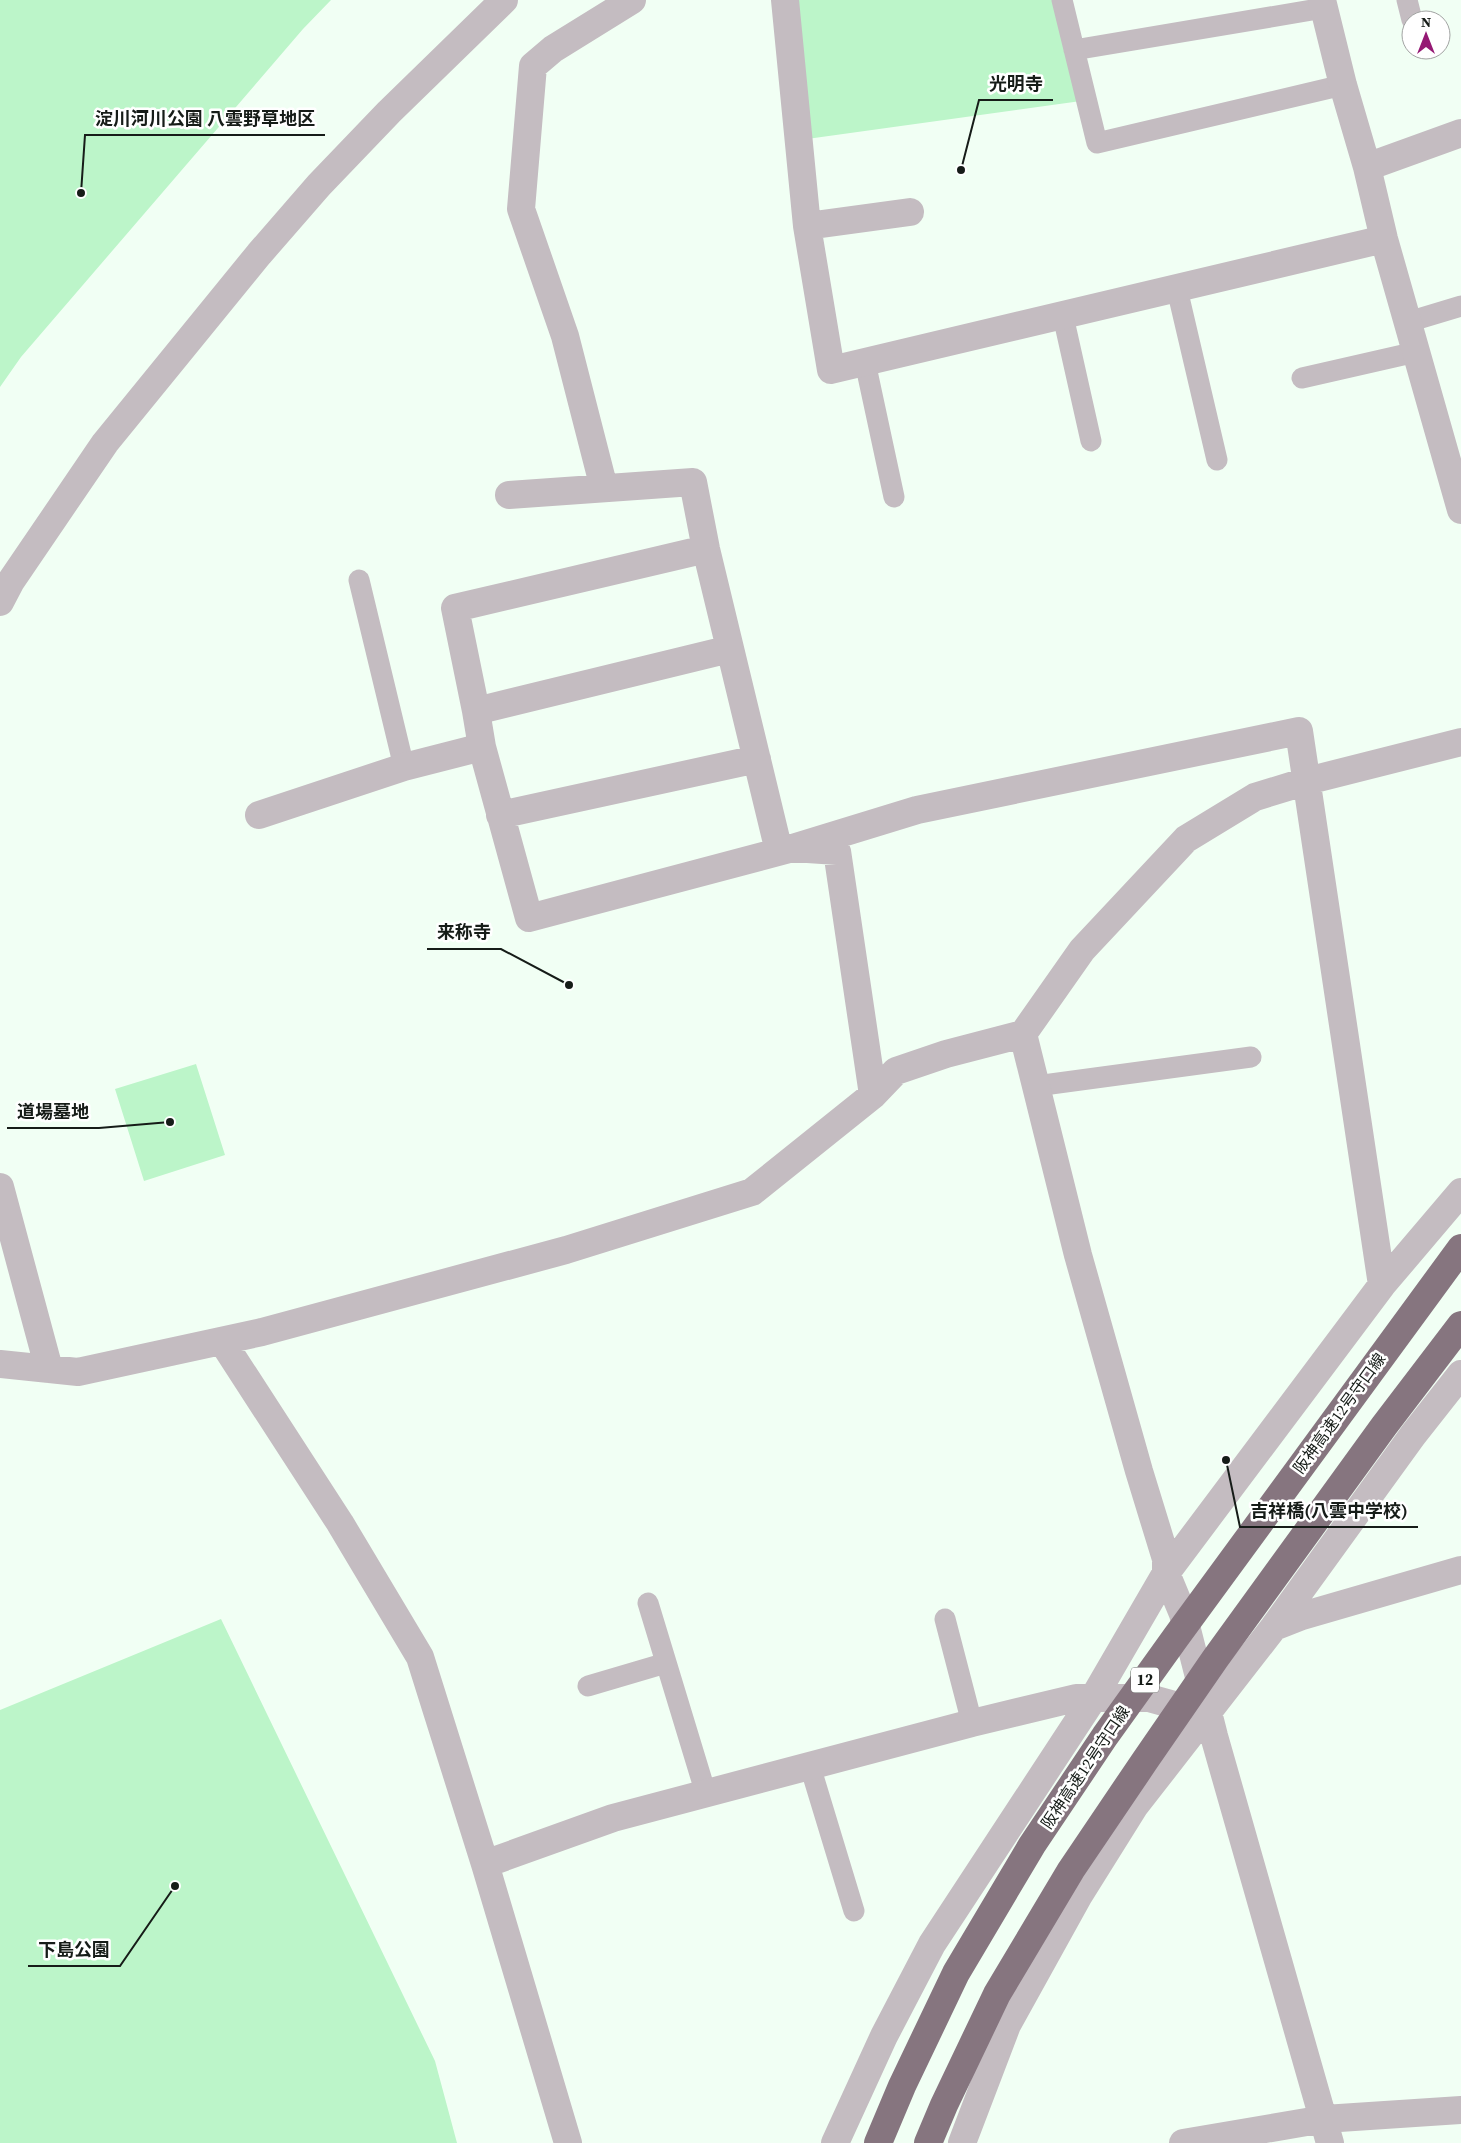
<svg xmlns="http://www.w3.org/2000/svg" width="1461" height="2143" font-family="'Source Serif 4','Noto Sans JP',serif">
  <rect width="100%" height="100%" fill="#f1fff4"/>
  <!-- green -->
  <path fill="#bcf5c9" d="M 0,0 L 331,0 L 303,29 L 21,357 L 0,387 Z
    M 795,0 L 1057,0 L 1081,101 L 807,139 Z
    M 196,1064 L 225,1155 L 144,1181 L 115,1089 Z
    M 221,1619 L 435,2061 L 457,2143 L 0,2143 L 0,1710 Z"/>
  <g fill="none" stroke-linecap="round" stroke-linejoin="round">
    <!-- service -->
    <path stroke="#c4bcc1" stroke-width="21" d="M 1062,0 L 1097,143 L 1343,85
      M 1407,0 L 1412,20
      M 1074,50 L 1324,8
      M 1177,289 L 1217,460
      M 1063,316 L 1091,441
      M 1408,322 L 1461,306
      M 865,362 L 894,497
      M 1302,378 L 1416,352
      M 359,580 L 404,767
      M 1036,1086 L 1251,1057
      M 648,1603 L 706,1794
      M 945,1619 L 972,1723
      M 588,1686 L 666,1663
      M 810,1766 L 854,1911"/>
    <!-- minor -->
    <path stroke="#c4bcc1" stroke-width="28" d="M 785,0 L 807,226 L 831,370 L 1384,239
      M 1322,0 L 1343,85 L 1367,167 L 1384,239 L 1461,510
      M 1367,167 L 1461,133
      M 807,226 L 910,212
      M 604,488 L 565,336 L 521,209 L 533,66 L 553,49 L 632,0
      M 509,495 L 693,482 L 706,549 L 778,847 L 837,851 L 873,1095
      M 706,549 L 455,608 L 476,711 L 482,747 L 529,918 L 793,848 L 917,810 L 1299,731 L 1382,1285
      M 0,602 L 11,581 L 105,443 L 259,254 L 319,185 L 389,112 L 504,0
      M 476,711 L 730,649
      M 259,815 L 404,767 L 482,747
      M 500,815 L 757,759
      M 1023,1034 L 1078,1255 L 1139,1471 L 1166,1559 L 1166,1573 L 1183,1614 L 1214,1736 L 1330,2143
      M 0,1187 L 49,1369
      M 222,1341 L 340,1523 L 420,1657 L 485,1864 L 568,2143
      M 0,1364 L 78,1372 L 262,1332 L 566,1250 L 752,1192 L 873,1095 L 896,1071 L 946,1054 L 1023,1034 L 1082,950 L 1186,839 L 1255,797 L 1307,781 L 1461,742
      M 1274,1627 L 1302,1616 L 1461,1570
      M 485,1864 L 613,1818 L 972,1723 L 1076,1698 L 1149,1698 L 1203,1713
      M 835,2143 L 884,2036 L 932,1944 L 1094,1697 L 1166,1573 L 1382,1285 L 1461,1192
      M 962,2143 L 1007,2025 L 1079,1895 L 1134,1807 L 1274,1627 L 1413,1435 L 1461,1374
      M 1183,2143 L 1324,2119 L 1461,2110"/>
    <!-- motorway-bridge -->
    <path stroke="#86757f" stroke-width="28" d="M 878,2143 L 902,2086 L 956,1973 L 1032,1845 L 1105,1736 L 1176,1637 L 1461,1248
      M 928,2143 L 944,2105 L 997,1994 L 1071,1870 L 1144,1762 L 1215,1659 L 1384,1426 L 1461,1325"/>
  </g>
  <g text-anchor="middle" stroke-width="5" stroke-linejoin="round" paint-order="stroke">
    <!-- shield labels -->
    <rect fill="#fff" stroke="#5c605d" stroke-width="1" x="1131" y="1667.5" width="28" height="25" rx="4"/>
    <g font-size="15" font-weight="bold" fill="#161c18">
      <text x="1145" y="1685">12</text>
    </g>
    <!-- street labels -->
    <g font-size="16" fill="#161c18" stroke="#fff">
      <text transform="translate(1339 1413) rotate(-54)" y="6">阪神高速12号守口線</text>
      <text transform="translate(1085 1767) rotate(-56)" y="6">阪神高速12号守口線</text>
    </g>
  </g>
  <!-- callouts -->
  <path fill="none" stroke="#161c18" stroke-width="2" d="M961 170L979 100H1053M81 193L85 135H325M569 985L501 949H427M170 1122L99 1128H7M1226 1460L1240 1527H1418M175 1886L120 1966H28"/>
  <g fill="#161c18" stroke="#fff" stroke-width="2">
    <circle cx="961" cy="170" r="5"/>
    <circle cx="81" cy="193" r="5"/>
    <circle cx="569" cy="985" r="5"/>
    <circle cx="170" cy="1122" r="5"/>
    <circle cx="1226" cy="1460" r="5"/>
    <circle cx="175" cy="1886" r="5"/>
  </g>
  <g font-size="18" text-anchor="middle" font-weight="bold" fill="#161c18" stroke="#fff" stroke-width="5" stroke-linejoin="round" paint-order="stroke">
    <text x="1016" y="90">光明寺</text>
    <text x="205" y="125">淀川河川公園 八雲野草地区</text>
    <text x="464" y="938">来称寺</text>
    <text x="53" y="1118">道場墓地</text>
    <text x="1329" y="1517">吉祥橋(八雲中学校)</text>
    <text x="74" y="1956">下島公園</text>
  </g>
  <!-- north arrow -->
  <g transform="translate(1426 35)"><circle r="24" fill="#ffffff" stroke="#a2a4a3"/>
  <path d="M0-4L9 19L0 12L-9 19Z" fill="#951974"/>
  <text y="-8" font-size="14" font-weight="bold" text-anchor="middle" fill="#161c18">N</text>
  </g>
</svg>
